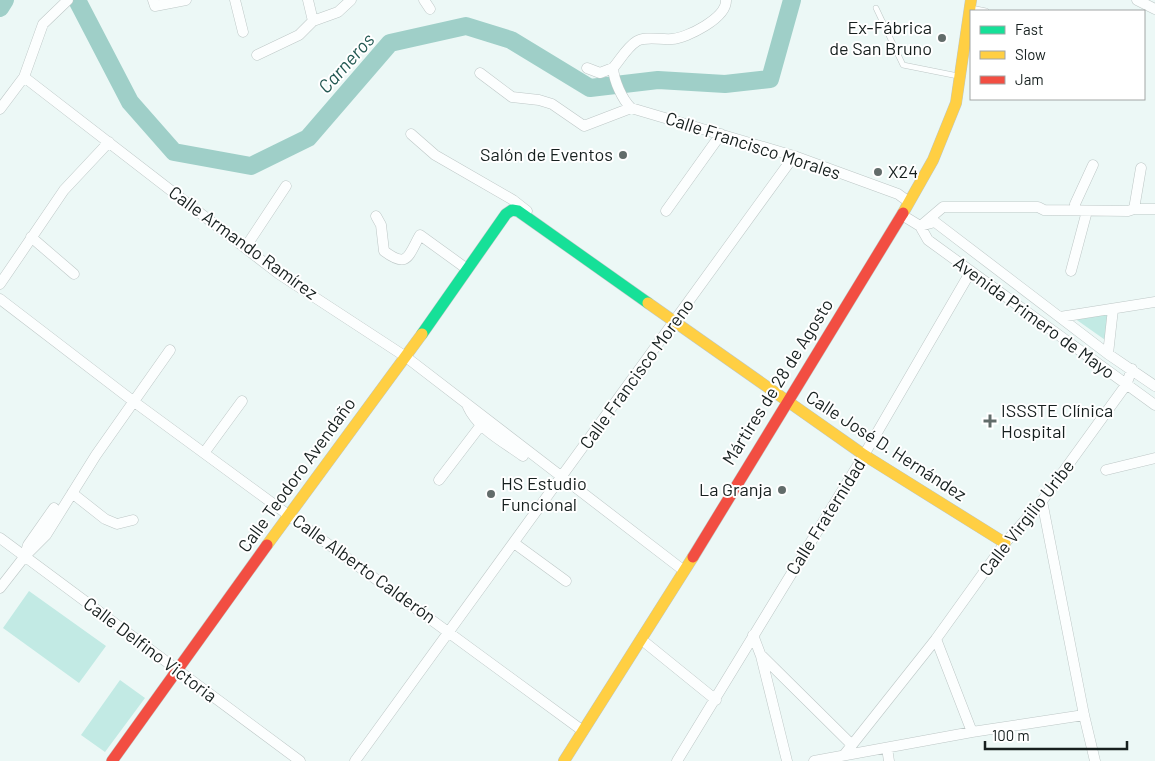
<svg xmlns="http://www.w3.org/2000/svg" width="1155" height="761" font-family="Barlow,sans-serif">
  <rect width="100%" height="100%" fill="#ecf8f6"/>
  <!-- green -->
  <path fill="#c2eae4" d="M 1116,312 L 1108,342 L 1074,318 Z
    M 29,591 L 106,646 L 79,683 L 3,628 Z
    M 120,680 L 145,698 L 105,752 L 81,735 Z"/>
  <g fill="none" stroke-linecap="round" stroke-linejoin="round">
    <!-- river -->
    <path stroke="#9fcfc8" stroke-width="18" d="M 77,0 L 130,102 L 174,152 L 251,166 L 308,138 L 390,43 L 466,26 L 511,40 L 590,88 L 658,80 L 725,84 L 770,79 L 792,0
      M 0,8 L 5,0"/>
    <!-- lane casing -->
    <g stroke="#bdc7c6" stroke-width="6">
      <path id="lane" d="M 876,8 L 903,65 L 958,76
        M 971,8 L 986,11"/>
    </g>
    <!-- street casing -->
    <g stroke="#bdc7c6" stroke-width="11">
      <path id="street" d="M 153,0 L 155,6 L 186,0
        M 235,0 L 243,32
        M 308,0 L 313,21
        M 424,0 L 430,9
        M 726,0 C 727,18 687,38 672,39 C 661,40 646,36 637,41 C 627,47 620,60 613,68 C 614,81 622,99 631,108 L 794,156 L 898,194 L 909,202
        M 1137,0 L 1155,9
        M 257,55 L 299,35 L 313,21 L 338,12 L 351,0
        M 587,68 L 600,73 L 613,68
        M 480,73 L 512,97 L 539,100 L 552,104 L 584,126 L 631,108
        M 24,77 L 279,274 L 406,357 L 683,570
        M 0,109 L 24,77 L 43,24 L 68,0
        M 411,134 L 435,155 L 513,200 L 527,211
        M 1075,204 L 1093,165
        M 1134,209 L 1141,168
        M 666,211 L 721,134
        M 902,215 L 920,226 L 928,240 L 1155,405
        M 376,216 L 381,225 L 384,251 C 408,269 408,256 420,235 L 467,269
        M 923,224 L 943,207 L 1038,207 L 1044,210 L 1128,211 L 1134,209 L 1155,209
        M 920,226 L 935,222 L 1108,354 L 1155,386
        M 31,237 L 74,274
        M 245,248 L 286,186
        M 1071,271 L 1087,211
        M 0,284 L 64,190 L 109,142
        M 0,299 L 133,401 L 583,731
        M 1060,317 L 1155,302
        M 1108,354 L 1113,309
        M 468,407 C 478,429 504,442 523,456
        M 204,453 L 242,401
        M 1106,470 L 1155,458
        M 439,480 L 481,425
        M 72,493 L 105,519 L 117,524 L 133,520
        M 1042,501 L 1084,715 L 1095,761
        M 0,538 L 300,761
        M 514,543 L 566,581
        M 25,555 L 28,545 L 54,508
        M 0,588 L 25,556 L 46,535 L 96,455 L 170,350
        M 753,635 L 761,656 L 787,761
        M 936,639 L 972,732
        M 642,640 L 716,700
        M 762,656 L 852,745
        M 887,748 L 889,761
        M 844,755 L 936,639 L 1005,543 L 1042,501 L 1126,385 L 1132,369
        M 355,761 L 794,156
        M 677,761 L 864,455 L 971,271
        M 814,761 L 972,732 L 1084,715"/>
    </g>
    <!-- fast casing -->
    <g stroke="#bdc7c6" stroke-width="12">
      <path id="fast" d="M 422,334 L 506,214 L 512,210 L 518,211 L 648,303"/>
    </g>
    <!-- slow casing -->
    <g stroke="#bdc7c6" stroke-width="12">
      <path id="slow" d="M 903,213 L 933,160 L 956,103 L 971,0
        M 648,303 L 864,455 L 1005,543
        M 267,545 L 422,334
        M 564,761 L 693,557"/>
    </g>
    <!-- jam casing -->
    <g stroke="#bdc7c6" stroke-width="12">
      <path id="jam" d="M 693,557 L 903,213
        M 112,761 L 267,545"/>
    </g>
    <!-- lane -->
    <use href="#lane" stroke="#fcfefe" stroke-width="5"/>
    <!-- street -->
    <use href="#street" stroke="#fcfefe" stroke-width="10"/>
    <!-- fast -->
    <use href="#fast" stroke="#16e098" stroke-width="11"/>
    <!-- slow -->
    <use href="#slow" stroke="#ffcf43" stroke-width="11"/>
    <!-- jam -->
    <use href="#jam" stroke="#f24e42" stroke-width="11"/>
  </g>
  <!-- markers -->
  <g fill="#626c6a" stroke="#fff" stroke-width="2">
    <circle cx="942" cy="38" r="5"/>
    <circle cx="623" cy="155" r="5"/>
    <circle cx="878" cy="172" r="5"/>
    <path d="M987.5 413.5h5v5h5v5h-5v5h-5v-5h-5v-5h5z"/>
    <circle cx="782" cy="490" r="5"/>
    <circle cx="491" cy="494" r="5"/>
  </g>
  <g text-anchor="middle" stroke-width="4" stroke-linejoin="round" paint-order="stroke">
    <!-- poi labels -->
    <g font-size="18" fill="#17201f" stroke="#fff" text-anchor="end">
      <text x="932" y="34">Ex-Fábrica<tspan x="932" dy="21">de San Bruno</tspan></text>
      <text x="613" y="161">Salón de Eventos</text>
      <text x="888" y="178" text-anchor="start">X24</text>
      <text x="1001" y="417" text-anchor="start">ISSSTE Clínica<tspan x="1001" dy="21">Hospital</tspan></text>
      <text x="501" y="490" text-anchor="start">HS Estudio<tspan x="501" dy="21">Funcional</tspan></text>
      <text x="772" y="496">La Granja</text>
    </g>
    <!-- street labels -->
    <g font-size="18" fill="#17201f" stroke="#fff">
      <text transform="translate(753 146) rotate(18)" y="6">Calle Francisco Morales</text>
      <text transform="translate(243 243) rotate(36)" y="6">Calle Armando Ramírez</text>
      <text transform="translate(1034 318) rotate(36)" y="6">Avenida Primero de Mayo</text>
      <text transform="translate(637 374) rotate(-54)" y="6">Calle Francisco Moreno</text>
      <text transform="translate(778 382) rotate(-58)" y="6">Mártires de 28 de Agosto</text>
      <text transform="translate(886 446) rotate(33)" y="6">Calle José D. Hernández</text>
      <text transform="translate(297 475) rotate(-54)" y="6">Calle Teodoro Avendaño</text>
      <text transform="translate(826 517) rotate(-58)" y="6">Calle Fraternidad</text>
      <text transform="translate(1027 518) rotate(-52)" y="6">Calle Virgilio Uribe</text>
      <text transform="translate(364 569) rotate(36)" y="6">Calle Alberto Calderón</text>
      <text transform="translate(150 650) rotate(37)" y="6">Calle Delfino Victoria</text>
    </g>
    <!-- water labels -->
    <g font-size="19" font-style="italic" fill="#225852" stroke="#fff">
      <text transform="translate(346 63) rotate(-48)" y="7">Carneros</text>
    </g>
  </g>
  <!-- legend -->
  <rect x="970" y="10" width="175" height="90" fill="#ffffff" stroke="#a2a6a5"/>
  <rect x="980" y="26" width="25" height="8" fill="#16e098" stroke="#a2a6a5"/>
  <text x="1015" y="35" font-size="15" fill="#17201f">Fast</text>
  <rect x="980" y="51" width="25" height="8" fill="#ffcf43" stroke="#a2a6a5"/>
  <text x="1015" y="60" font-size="15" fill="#17201f">Slow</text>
  <rect x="980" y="76" width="25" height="8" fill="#f24e42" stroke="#a2a6a5"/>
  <text x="1015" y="85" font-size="15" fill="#17201f">Jam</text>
  <!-- scale -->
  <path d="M985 741v8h142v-8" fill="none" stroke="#17201f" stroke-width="2.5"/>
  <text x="992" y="741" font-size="15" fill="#17201f" stroke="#ffffff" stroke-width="4" paint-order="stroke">100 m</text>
</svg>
